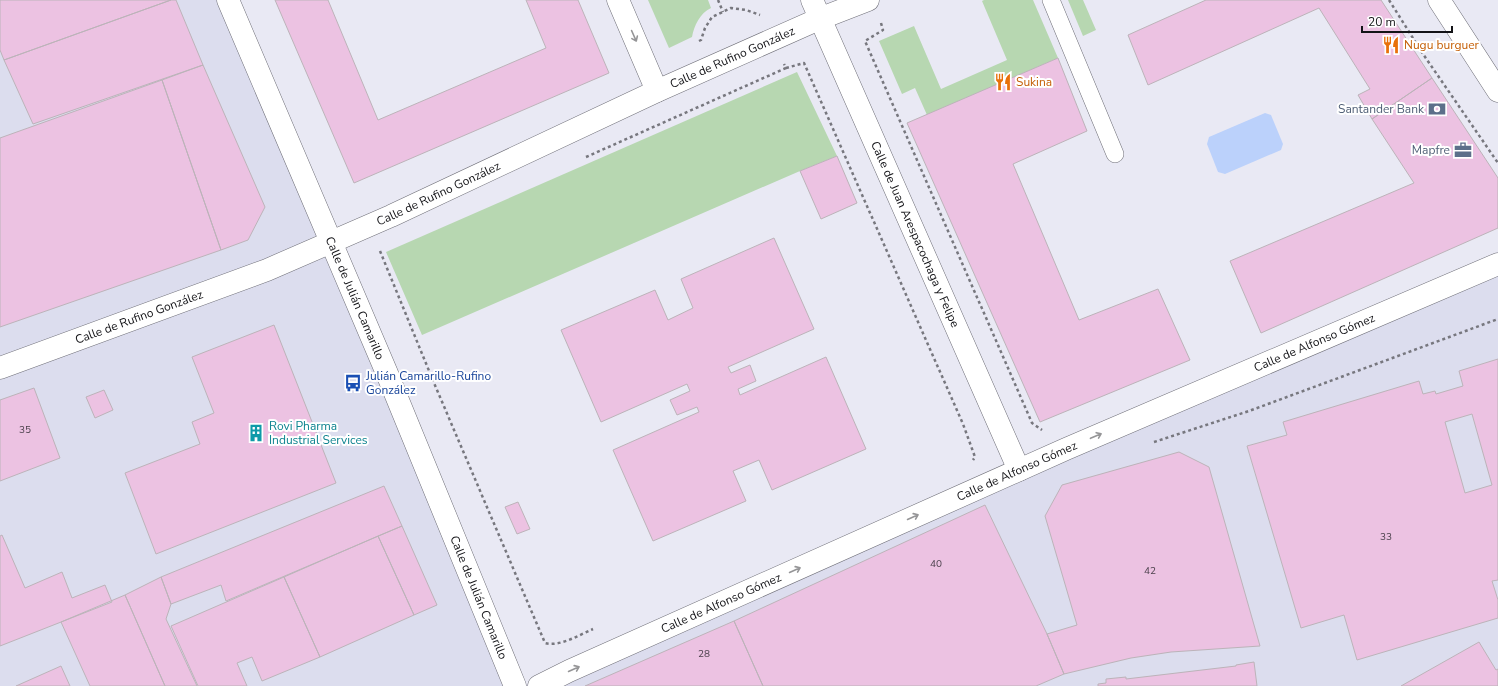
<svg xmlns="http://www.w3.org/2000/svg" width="1498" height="686" font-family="'Nunito Sans',sans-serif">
  <rect width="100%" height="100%" fill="#e9e9f4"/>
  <!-- built -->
  <path fill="#dcddee" d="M 0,0 L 228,0 L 515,686 L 0,686 Z
    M 1498,264 L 1498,686 L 539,686 Z"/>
  <!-- green -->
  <path fill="#b7d7b1" d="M 648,0 L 708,0 L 711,8 C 700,13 694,26 692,37 L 669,48 Z
    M 984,0 L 1033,0 L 1058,58 L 927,115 L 915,88 L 902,94 L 879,41 L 914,26 L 941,89 L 1007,60 L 982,1 Z
    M 1068,0 L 1083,0 L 1096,30 L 1083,36 Z
    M 797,72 L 837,156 L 800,171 L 422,335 L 386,252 Z"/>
  <!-- water -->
  <path fill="#bbd1fb" d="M 1265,113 L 1271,115 L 1283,144 L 1281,150 L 1225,174 L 1218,172 L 1207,144 L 1209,137 Z"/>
  <!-- building -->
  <path fill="#ecc2e2" stroke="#bcb3b9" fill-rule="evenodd" d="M 0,0 L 171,0 L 4,60 L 0,50 Z
    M 171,0 L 176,0 L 203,65 L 33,124 L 4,60 Z
    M 275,0 L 328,0 L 378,120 L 546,48 L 526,0 L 578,0 L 609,73 L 354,183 Z
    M 1206,0 L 1381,0 L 1432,78 L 1372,119 L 1358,95 L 1370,89 L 1319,8 L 1148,85 L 1128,35 Z
    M 1058,58 L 1087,131 L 1013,164 L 1079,320 L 1158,289 L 1190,360 L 1040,422 L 907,123 Z
    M 203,65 L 265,207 L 248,240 L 221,250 L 162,80 Z
    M 1432,78 L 1498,178 L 1498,228 L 1261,333 L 1230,261 L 1414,183 L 1372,119 Z
    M 162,80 L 221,250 L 0,327 L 0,138 Z
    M 837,156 L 857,203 L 821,219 L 800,171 Z
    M 774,238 L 814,329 L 728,367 L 731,373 L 750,365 L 756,381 L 738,389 L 740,395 L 826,357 L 866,449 L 772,490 L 759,460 L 733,471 L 746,501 L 653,541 L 613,450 L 699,412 L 697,407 L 677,415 L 670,400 L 690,391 L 687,384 L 601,422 L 561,330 L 655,290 L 668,320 L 693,308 L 681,279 Z
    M 274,325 L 336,483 L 156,554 L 125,473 L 200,444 L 192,422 L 214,413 L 192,357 Z
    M 1498,359 L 1498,580 L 1492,581 L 1498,600 L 1498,618 L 1357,660 L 1344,615 L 1301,628 L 1247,446 L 1287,435 L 1283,422 L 1419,381 L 1423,394 L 1435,391 L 1436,394 L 1463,386 L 1459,371 ZM 1472,414 L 1492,485 L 1465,493 L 1445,422 Z
    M 34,388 L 60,458 L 0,481 L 0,400 Z
    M 104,390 L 113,410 L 95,418 L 86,397 Z
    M 1179,452 L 1209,467 L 1260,646 L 1171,652 L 1131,658 L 1064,674 L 1047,634 L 1077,625 L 1045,516 L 1062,485 Z
    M 384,486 L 402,526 L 226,601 L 221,585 L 171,604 L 161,577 Z
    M 518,502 L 530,529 L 517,534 L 505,507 Z
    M 985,505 L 1047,634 L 1064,674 L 1036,686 L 763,686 L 734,621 Z
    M 402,526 L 437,605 L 414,615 L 378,536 Z
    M 2,535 L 25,588 L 62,572 L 72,598 L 105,585 L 112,602 L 0,646 L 0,536 Z
    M 378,536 L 414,615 L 320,657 L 284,577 Z
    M 161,577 L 171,604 L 166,619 L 197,686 L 165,686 L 125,595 Z
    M 284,577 L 320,657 L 262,681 L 252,657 L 237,663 L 247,686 L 198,686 L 171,626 Z
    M 125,595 L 165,686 L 90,686 L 61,622 Z
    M 734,621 L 763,686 L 585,686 Z
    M 1479,642 L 1496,670 L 1498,669 L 1498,686 L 1401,686 Z
    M 1254,662 L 1257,686 L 1098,686 L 1098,684 L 1106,683 L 1106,679 L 1126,677 L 1126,679 L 1236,666 L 1236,665 Z
    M 61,666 L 70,686 L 16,686 Z"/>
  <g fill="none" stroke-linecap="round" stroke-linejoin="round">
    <!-- lane casing -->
    <g stroke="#6f6f78" stroke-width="18">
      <path id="lane" d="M 1051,0 L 1115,154"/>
    </g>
    <!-- street casing -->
    <g stroke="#6f6f78" stroke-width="23">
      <g id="street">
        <path id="s1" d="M 228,0 L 386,371 L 515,686"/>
        <path d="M 618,0 L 657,91"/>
        <path id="s2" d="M 812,0 L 1019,470"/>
        <path d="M 1439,0 L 1498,91"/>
        <path id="s3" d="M 0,368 L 267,270 L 391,216 L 657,91 L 819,19 L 868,0"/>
        <path id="s4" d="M 539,686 L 569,671 L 1066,449 L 1498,264"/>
      </g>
    </g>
    <!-- path -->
    <path stroke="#77777e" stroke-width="2.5" stroke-dasharray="3 3" stroke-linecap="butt" d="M 718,0 L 723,12
      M 1389,0 L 1423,54 L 1498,163
      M 881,23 L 883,30 L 865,41 L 1032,423 L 1042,430
      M 699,41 L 701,40 L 705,28 L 712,17 L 731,8 L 746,10 L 760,15
      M 786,68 L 804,63 L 963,424 L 975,457 L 973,460
      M 586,157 L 786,68 L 784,64
      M 380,251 L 434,383 L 545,643 C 560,647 579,635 593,629
      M 1154,442 L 1249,411 L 1498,319"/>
    <!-- lane -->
    <use href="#lane" stroke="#fff" stroke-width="17"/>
    <!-- street -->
    <use href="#street" stroke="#fff" stroke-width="22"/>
  </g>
  <!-- one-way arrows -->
  <defs><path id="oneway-shaft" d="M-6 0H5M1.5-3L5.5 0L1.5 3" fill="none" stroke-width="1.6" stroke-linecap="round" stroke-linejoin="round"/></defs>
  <g stroke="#959597">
    <use href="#oneway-shaft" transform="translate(634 36) rotate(66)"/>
    <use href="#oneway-shaft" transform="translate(1096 436) rotate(-23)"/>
    <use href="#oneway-shaft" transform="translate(913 517) rotate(-24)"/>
    <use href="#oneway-shaft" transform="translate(795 570) rotate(-24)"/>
    <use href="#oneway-shaft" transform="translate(574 669) rotate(-24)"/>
  </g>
  <!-- icons -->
  <defs>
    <g id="restaurant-bare" transform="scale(1.38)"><path d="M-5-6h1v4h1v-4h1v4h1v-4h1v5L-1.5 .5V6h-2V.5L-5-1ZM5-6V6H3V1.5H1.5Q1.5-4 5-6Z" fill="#e8710a" stroke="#fff" stroke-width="2.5" paint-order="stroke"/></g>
    <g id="bank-bare" transform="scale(1.38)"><path d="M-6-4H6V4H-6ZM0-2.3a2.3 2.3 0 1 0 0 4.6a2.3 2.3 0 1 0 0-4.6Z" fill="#5c6f8a" stroke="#fff" stroke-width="2.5" paint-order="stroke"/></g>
    <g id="office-bare" transform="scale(1.38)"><path d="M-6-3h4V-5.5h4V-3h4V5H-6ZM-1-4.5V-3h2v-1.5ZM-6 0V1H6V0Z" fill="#5c6f8a" stroke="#fff" stroke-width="2.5" paint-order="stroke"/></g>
    <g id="bus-bare" transform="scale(1.38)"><path d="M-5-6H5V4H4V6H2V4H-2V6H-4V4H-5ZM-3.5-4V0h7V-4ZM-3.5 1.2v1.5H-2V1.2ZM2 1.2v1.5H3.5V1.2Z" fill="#1a4fb4" stroke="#fff" stroke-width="2.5" paint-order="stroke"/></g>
    <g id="building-bare" transform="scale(1.38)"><path d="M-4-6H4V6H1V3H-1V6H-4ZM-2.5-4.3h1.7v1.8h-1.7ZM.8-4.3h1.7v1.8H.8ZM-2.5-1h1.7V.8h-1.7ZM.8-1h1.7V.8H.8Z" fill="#0f9aa8" stroke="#fff" stroke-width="2.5" paint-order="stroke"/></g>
  </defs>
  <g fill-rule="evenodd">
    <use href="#restaurant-bare" x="1391" y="45"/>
    <use href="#restaurant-bare" x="1003" y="82"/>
    <use href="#bank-bare" x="1437" y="109"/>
    <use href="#office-bare" x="1463" y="150"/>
    <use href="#bus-bare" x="353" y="383"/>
    <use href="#building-bare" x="256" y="433"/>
  </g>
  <g text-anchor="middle" stroke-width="4" stroke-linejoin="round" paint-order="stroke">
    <!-- number labels -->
    <g font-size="10" fill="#493f4a">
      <text x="25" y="433">35</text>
      <text x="1386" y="540">33</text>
      <text x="936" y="567">40</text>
      <text x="1150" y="574">42</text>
      <text x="704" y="657">28</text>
    </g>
    <!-- food labels -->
    <g font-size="12" fill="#c56008" stroke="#fff" text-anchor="start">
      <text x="1404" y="49">Nugu burguer</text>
      <text x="1016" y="86">Sukina</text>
    </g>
    <!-- street labels -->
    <g font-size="12" fill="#131317" stroke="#fff">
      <text dy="4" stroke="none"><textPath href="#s3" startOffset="796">Calle de Rufino González</textPath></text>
      <text dy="4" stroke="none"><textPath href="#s3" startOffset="472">Calle de Rufino González</textPath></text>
      <text dy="4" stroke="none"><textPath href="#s2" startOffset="256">Calle de Juan Arespacochaga y Felipe</textPath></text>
      <text dy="4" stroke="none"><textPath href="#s1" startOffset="324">Calle de Julián Camarillo</textPath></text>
      <text dy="4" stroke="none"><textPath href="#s3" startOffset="148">Calle de Rufino González</textPath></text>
      <text dy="4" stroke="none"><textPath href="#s4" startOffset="848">Calle de Alfonso Gómez</textPath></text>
      <text dy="4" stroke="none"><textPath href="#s4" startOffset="524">Calle de Alfonso Gómez</textPath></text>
      <text dy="4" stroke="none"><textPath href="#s1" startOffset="648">Calle de Julián Camarillo</textPath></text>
      <text dy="4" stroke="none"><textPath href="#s4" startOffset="200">Calle de Alfonso Gómez</textPath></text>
    </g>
    <!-- service labels -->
    <g font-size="12" fill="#4e5e75" stroke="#fff" text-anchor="end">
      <text x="1424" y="113">Santander Bank</text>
      <text x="1450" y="154">Mapfre</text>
    </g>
    <!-- transit labels -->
    <g font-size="12" fill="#164399" stroke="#fff" text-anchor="start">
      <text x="366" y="380">Julián Camarillo-Rufino<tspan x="366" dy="14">González</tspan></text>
    </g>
    <!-- culture labels -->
    <g font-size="12" fill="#0d838f" stroke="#fff" text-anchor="start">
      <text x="269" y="430">Rovi Pharma<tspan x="269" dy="14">Industrial Services</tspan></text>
    </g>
  </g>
  <!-- scale -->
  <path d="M1362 26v6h90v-6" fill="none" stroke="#131317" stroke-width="2"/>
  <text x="1368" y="26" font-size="12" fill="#131317" stroke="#ffffff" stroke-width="3" paint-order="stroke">20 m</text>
</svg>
